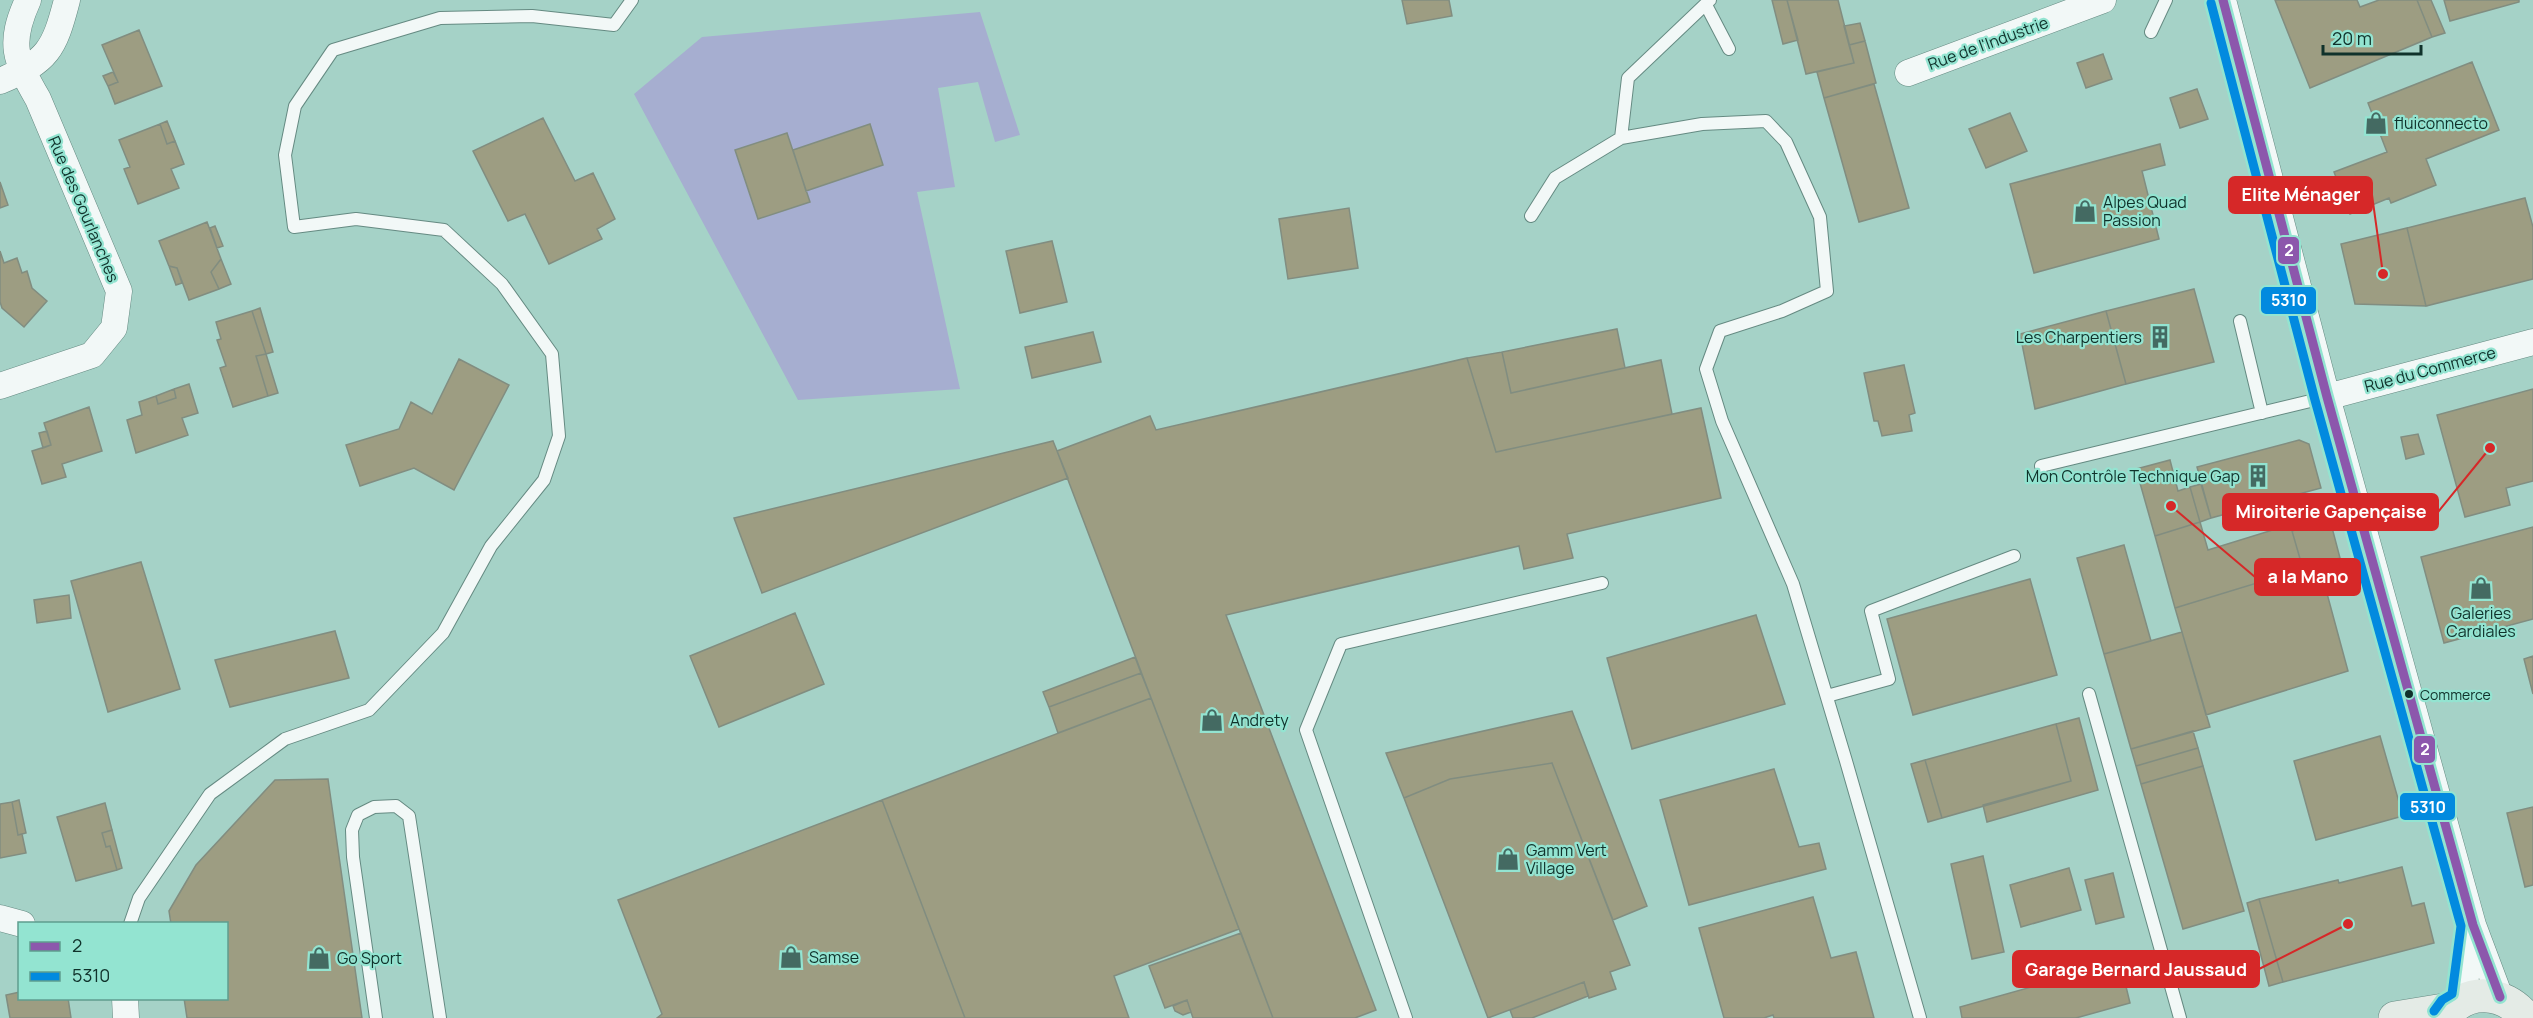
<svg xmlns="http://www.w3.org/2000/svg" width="2533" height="1018" font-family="Manrope,sans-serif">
  <rect width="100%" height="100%" fill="#a5d2c7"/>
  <!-- green -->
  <path fill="#a6aed0" d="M 980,12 L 1020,135 L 995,142 L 978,82 L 938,88 L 955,187 L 917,192 L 960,389 L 798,400 L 634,94 L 702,37 Z"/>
  <!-- building -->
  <path fill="#9d9d82" stroke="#818d80" stroke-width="1.5" d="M 1402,0 L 1449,0 L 1452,16 L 1407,24 Z
    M 1772,0 L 1787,0 L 1798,40 L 1783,44 Z
    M 1787,0 L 1838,0 L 1854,63 L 1806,74 Z
    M 2275,0 L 2357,0 L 2360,7 L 2379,0 L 2417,0 L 2432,37 L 2310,88 Z
    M 2417,0 L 2431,0 L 2445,33 L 2432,37 Z
    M 2444,0 L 2519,0 L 2519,2 L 2450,21 Z
    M 1860,23 L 1865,41 L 1849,45 L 1844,26 Z
    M 139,30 L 162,86 L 115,104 L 108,86 L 118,82 L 102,45 Z
    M 1865,41 L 1876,83 L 1824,98 L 1817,72 L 1854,63 L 1849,45 Z
    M 2103,54 L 2112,79 L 2086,88 L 2077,63 Z
    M 2472,62 L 2499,130 L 2426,159 L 2436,185 L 2391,203 L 2389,198 L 2350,214 L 2334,172 L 2387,152 L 2368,103 Z
    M 113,72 L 118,82 L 108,86 L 103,76 Z
    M 1874,84 L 1909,208 L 1859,222 L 1824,98 Z
    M 2197,89 L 2208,119 L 2180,128 L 2170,98 Z
    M 2010,113 L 2027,151 L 1986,168 L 1969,129 Z
    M 543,118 L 575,181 L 593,173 L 615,219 L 597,229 L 602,239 L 549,264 L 525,214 L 508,221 L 473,151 Z
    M 167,121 L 175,141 L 167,144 L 160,124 Z
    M 160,124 L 167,144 L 175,141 L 184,164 L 171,169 L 179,188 L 138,204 L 124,169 L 130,167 L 119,140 Z
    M 870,124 L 883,165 L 806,191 L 793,150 Z
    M 787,133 L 810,202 L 758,219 L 735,150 Z
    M 2160,144 L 2165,165 L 2142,171 L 2159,239 L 2034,273 L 2010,184 Z
    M 0,182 L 8,205 L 0,208 Z
    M 2525,198 L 2533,227 L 2533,279 L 2426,306 L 2407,228 Z
    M 1349,208 L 1358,268 L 1288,279 L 1279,219 Z
    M 207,222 L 221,259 L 211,272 L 219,289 L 189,300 L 177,268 L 169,266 L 159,241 Z
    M 215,226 L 223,246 L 217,248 L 210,228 Z
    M 2407,228 L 2426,306 L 2355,304 L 2341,244 Z
    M 1052,241 L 1067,302 L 1020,313 L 1006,251 Z
    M 0,251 L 4,263 L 17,258 L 22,273 L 27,271 L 32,288 L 47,301 L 24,327 L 2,308 L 0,302 Z
    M 221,259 L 231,284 L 219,289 L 211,272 Z
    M 169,266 L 177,268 L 182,283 L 176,285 Z
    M 2194,289 L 2214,362 L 2126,384 L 2106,311 Z
    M 260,308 L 273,352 L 266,354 L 252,311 Z
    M 252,311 L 266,354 L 256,356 L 268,396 L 233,407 L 220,368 L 226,366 L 217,340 L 221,339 L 216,322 Z
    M 2106,311 L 2126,384 L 2035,409 L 2020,334 Z
    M 1617,329 L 1625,368 L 1511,393 L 1502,352 Z
    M 1093,332 L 1101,362 L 1032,378 L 1025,347 Z
    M 1502,352 L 1511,393 L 1661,360 L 1672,414 L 1496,452 L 1467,358 Z
    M 266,354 L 278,393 L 268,396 L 256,356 Z
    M 1467,358 L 1496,452 L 1701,408 L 1721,498 L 1567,534 L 1573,558 L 1524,569 L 1519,546 L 1226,615 L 1376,1010 L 1355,1018 L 1273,1018 L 1057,451 L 1150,416 L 1156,430 Z
    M 459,359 L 509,385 L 454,490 L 414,468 L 360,486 L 346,445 L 399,429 L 411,402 L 432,414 Z
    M 1904,365 L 1915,413 L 1909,415 L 1912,431 L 1882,436 L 1878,421 L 1874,421 L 1864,373 Z
    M 189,384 L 198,413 L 182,418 L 188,435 L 136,453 L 127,420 L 142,415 L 139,402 L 156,396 L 158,404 L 176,398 L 174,389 Z
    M 174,389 L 176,398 L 158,404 L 156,396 Z
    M 2533,389 L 2533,481 L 2506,488 L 2510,505 L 2465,517 L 2437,415 Z
    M 89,407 L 102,451 L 62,464 L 66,477 L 42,484 L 32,451 L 51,445 L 44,423 Z
    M 47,431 L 51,445 L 43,448 L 39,433 Z
    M 2418,434 L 2424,454 L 2406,459 L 2401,437 Z
    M 2299,440 L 2309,444 L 2321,488 L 2211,518 L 2197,467 Z
    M 1053,441 L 1068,478 L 762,593 L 734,518 Z
    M 2170,460 L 2178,491 L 2190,487 L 2200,522 L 2155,536 L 2136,469 Z
    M 2201,484 L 2211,518 L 2200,522 L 2190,487 Z
    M 2328,513 L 2330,520 L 2292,531 L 2303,569 L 2175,608 L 2155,536 L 2200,522 L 2208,550 Z
    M 2330,520 L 2340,558 L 2303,569 L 2292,531 Z
    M 2533,527 L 2533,619 L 2444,643 L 2421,557 Z
    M 2124,545 L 2151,641 L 2104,654 L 2077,558 Z
    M 141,562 L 180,689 L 108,712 L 71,581 Z
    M 2319,564 L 2348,671 L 2206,715 L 2175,608 Z
    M 2030,579 L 2057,675 L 1913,715 L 1887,619 Z
    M 69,595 L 71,618 L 37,623 L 34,600 Z
    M 795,613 L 824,684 L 719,727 L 690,656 Z
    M 1756,615 L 1785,704 L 1632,749 L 1607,658 Z
    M 335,631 L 349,678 L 230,707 L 215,660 Z
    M 2182,632 L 2210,727 L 2131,749 L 2104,654 Z
    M 2533,656 L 2533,694 L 2524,659 Z
    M 1135,657 L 1141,673 L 1049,707 L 1043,692 Z
    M 1141,673 L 1151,698 L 1058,733 L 1049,707 Z
    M 1151,698 L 1239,929 L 1114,976 L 1129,1018 L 965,1018 L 882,800 Z
    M 1572,711 L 1647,906 L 1613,920 L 1552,763 L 1450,779 L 1404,798 L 1386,753 Z
    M 2079,718 L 2098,790 L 1987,822 L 1983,805 L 2071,781 L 2056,724 Z
    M 2056,724 L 2071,781 L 1942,818 L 1925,760 Z
    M 2193,731 L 2198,748 L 2136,766 L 2131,749 Z
    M 2380,736 L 2403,816 L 2316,840 L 2294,761 Z
    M 2198,748 L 2203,766 L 2141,784 L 2136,766 Z
    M 1925,760 L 1942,818 L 1928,822 L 1911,764 Z
    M 1552,763 L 1630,965 L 1610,972 L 1616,989 L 1589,998 L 1584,982 L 1488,1018 L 1404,798 L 1450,779 Z
    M 2203,766 L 2244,911 L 2183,929 L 2141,784 Z
    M 1774,769 L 1799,847 L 1819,843 L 1826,869 L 1689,905 L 1660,800 Z
    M 328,779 L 362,1018 L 187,1018 L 184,998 L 226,998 L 226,924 L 171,924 L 169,911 L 196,865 L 275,780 Z
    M 19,800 L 26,833 L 18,835 L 12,802 Z
    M 882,800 L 965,1018 L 657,1018 L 662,1014 L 618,900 Z
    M 12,802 L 18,835 L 22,834 L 26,853 L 0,858 L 0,804 Z
    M 105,803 L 112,830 L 102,833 L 106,847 L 110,846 L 117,870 L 76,881 L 57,817 Z
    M 2533,807 L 2533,885 L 2525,887 L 2507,813 Z
    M 112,830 L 122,868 L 117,870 L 110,846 L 106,847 L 102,833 Z
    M 1983,856 L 2004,952 L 1972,959 L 1951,864 Z
    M 2402,867 L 2412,906 L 2424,903 L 2434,943 L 2283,982 L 2259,899 L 2338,880 L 2339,883 Z
    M 2069,868 L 2081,910 L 2021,927 L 2010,885 Z
    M 2113,873 L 2124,917 L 2096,924 L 2085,880 Z
    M 1813,897 L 1831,958 L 1856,952 L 1874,1018 L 1774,1018 L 1773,1015 L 1764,1018 L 1724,1018 L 1699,928 Z
    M 2259,899 L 2283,982 L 2269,986 L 2247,903 Z
    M 1241,933 L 1273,1018 L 1193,1018 L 1187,1000 L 1165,1008 L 1149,966 Z
    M 2120,962 L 2130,1003 L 2076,1018 L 1962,1018 L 1960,1007 Z
    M 1584,982 L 1588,996 L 1532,1018 L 1513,1018 L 1510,1010 Z
    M 20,992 L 20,998 L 68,998 L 71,1018 L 10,1018 L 6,995 Z
    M 1187,1000 L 1191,1012 L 1183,1015 L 1175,1011 L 1173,1006 Z"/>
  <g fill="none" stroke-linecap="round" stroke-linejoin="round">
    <!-- lane casing -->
    <g stroke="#658a82" stroke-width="14">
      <path id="lane" d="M 1706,5 L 1729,49
        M 2151,32 L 2166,0
        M 1621,138 L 1702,124 L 1766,121 L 1786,142 L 1820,217 L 1827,291 L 1782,311 L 1720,331 L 1706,369 L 1722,421 L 1793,584 L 1846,761 L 1920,1018
        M 1531,216 L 1555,178 L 1621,138 L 1628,78 L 1710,0
        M 2240,321 L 2262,413
        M 2041,466 L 2327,397
        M 2089,694 L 2180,1018
        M 1827,696 L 1889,679 L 1871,611 L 2014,556
        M 130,924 L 139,898 L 210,794 L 285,739 L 369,710 L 443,633 L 491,546 L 544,480 L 559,436 L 552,354 L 502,284 L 444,230 L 356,219 L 294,227 L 285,155 L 295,106 L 333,50 L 440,18 L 532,16 L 614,25 L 632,0
        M 376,1018 L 353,857 L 352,830 L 358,815 L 374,807 L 396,806 L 409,816 L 440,1018
        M 1406,1018 L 1306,730 L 1341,644 L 1602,583"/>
    </g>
    <!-- street casing -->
    <g stroke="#658a82" stroke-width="27">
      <path id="street" d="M 2223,0 L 2327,397 L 2473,925 L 2500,997
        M 1908,73 L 2103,0
        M 0,81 C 48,61 54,50 67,0
        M 0,386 L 92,355 L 114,328 L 119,291 L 38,99 C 15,59 8,44 28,0
        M 2327,397 L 2533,342
        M 0,918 L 22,924
        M 125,998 L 126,1018
        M 2463,1001 L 2472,928"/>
    </g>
    <!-- secondary casing -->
    <g stroke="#658a82" stroke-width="34">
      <path id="secondary" d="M 2395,1018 L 2450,1009
        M 2444,1018 C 2465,987 2504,990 2526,1018"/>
    </g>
    <!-- lane -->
    <use href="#lane" stroke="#f2f8f7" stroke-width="12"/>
    <!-- street -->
    <use href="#street" stroke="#f2f8f7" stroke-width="26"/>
    <!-- secondary -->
    <use href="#secondary" stroke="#e4ebe6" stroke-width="33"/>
    <!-- bus-1 casing -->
    <g stroke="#93e4d1" stroke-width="14">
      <path id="bus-1" d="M 2223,0 L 2327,397 L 2473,925 L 2500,997"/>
    </g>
    <!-- bus-2 casing -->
    <g stroke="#93e4d1" stroke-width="14">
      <path id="bus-2" d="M 2211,3 L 2315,400 L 2461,926 L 2452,994 L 2442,1000 L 2434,1011"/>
    </g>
    <!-- bus-1 -->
    <use href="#bus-1" stroke="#8c57ac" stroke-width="9"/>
    <!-- bus-2 -->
    <use href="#bus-2" stroke="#028adf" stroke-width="9"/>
  </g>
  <!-- icons -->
  <defs>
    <g id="shop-bare" transform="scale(1.8)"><path d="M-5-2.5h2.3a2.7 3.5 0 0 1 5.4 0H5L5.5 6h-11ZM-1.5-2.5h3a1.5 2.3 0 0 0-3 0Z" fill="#446a62" stroke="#93e4d1" stroke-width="2.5" paint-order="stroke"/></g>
    <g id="building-bare" transform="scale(1.8)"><path d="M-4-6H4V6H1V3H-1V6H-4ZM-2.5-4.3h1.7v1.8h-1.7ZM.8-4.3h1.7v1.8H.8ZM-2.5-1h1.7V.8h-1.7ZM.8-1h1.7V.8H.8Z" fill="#446a62" stroke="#93e4d1" stroke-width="2.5" paint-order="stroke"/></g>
  </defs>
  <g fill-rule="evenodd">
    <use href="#shop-bare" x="2376" y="123"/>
    <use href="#shop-bare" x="2085" y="211"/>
    <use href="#building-bare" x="2160" y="337"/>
    <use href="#building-bare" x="2258" y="476"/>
    <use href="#shop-bare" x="2481" y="588"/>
    <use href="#shop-bare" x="1212" y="720"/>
    <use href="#shop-bare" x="1508" y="859"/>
    <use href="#shop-bare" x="791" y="957"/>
    <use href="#shop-bare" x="319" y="958"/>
  </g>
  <!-- markers -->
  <circle fill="#10322b" stroke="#93e4d1" stroke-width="2" cx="2409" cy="694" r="5"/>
  <g text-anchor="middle" stroke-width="4.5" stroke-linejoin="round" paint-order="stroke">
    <!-- bus labels -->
    <g font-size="14" fill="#10322b" stroke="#93e4d1" text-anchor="start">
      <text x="2420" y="700">Commerce</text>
    </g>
    <!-- street labels -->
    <g font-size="16" fill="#10322b" stroke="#93e4d1">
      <text transform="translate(1988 43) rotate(-20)" y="6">Rue de l'Industrie</text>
      <text transform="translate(84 209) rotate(67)" y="6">Rue des Gourlanches</text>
      <text transform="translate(2430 369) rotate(-15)" y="6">Rue du Commerce</text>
    </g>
    <!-- poi labels -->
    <g font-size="16" fill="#10322b" stroke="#93e4d1" text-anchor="start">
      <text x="2394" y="129">fluiconnecto</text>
      <text x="2103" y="208">Alpes Quad<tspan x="2103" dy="18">Passion</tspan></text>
      <text x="2142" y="343" text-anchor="end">Les Charpentiers</text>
      <text x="2240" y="482" text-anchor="end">Mon Contrôle Technique Gap</text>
      <text x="2481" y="619" text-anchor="middle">Galeries<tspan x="2481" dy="18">Cardiales</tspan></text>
      <text x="1230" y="726">Andrety</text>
      <text x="1526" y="856">Gamm Vert<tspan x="1526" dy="18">Village</tspan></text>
      <text x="809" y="963">Samse</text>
      <text x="337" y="964">Go Sport</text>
    </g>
  </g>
  <!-- callouts -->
  <path fill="none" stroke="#d62828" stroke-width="2" d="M2383 274L2372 195M2490 448L2438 512M2171 506L2255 577M2348 924L2259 969"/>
  <g fill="#d62828" stroke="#93e4d1" stroke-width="2">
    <circle cx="2383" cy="274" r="6"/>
    <circle cx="2490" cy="448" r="6"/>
    <circle cx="2171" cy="506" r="6"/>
    <circle cx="2348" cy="924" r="6"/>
  </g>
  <g fill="#d62828" stroke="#d62828" stroke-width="2">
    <rect x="2229" y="177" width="143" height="36" rx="6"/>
    <rect x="2223" y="494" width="215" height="36" rx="6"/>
    <rect x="2255" y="559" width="105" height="36" rx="6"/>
    <rect x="2013" y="951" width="246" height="36" rx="6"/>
  </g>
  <g font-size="18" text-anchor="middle" font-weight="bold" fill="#fff">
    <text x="2301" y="201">Elite Ménager</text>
    <text x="2331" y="518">Miroiterie Gapençaise</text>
    <text x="2308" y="583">a la Mano</text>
    <text x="2136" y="976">Garage Bernard Jaussaud</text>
  </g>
  <g stroke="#93e4d1" stroke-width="2">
    <rect x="2277" y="236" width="23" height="29" rx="6" fill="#8c57ac"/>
    <rect x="2260" y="286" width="57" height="29" rx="6" fill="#028adf"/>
    <rect x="2413" y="735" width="23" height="29" rx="6" fill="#8c57ac"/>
    <rect x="2399" y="792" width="57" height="29" rx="6" fill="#028adf"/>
  </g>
  <g font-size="16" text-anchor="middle" font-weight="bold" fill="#fff">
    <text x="2289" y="256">2</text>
    <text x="2289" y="306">5310</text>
    <text x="2425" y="755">2</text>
    <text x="2428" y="813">5310</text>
  </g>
  <!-- legend -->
  <rect x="18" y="922" width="210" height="78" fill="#93e4d1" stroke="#5f9d8f" stroke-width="1.5"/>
  <rect x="30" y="942" width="30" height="9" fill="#8c57ac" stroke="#5f9d8f" stroke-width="1.5"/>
  <text x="72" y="952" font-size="18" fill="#10322b">2</text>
  <rect x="30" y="972" width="30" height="9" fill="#028adf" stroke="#5f9d8f" stroke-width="1.5"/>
  <text x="72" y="982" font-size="18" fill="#10322b">5310</text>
  <!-- scale -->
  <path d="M2323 45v9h98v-9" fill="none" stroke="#10322b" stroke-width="3"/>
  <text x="2332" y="45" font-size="18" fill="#10322b" stroke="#93e4d1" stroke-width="4.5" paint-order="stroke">20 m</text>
</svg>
